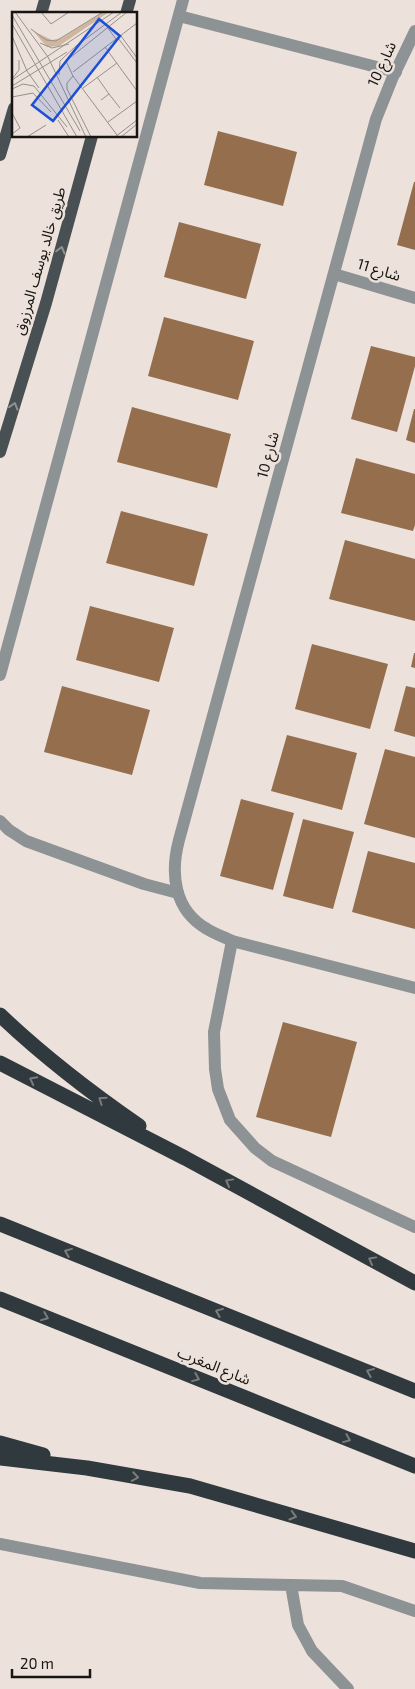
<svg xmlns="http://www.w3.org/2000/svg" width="415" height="1689" font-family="'Exo 2','Noto Sans Arabic',sans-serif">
  <rect width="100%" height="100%" fill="#ece2db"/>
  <!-- building -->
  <path fill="#946e4d" d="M 218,131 L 297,152 L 283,206 L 204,185 Z
    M 414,182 L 415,182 L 415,250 L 397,245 Z
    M 179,222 L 261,244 L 246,299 L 164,277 Z
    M 164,317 L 254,341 L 238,400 L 148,376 Z
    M 371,346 L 415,357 L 415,366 L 397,432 L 351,419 Z
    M 132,407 L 231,434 L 217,488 L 117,462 Z
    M 414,409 L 415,409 L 415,443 L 406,440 Z
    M 356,458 L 415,474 L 415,525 L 413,531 L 341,513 Z
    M 121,511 L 208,534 L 194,586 L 106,563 Z
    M 345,540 L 415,559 L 415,621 L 329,599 Z
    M 90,606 L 174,628 L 159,682 L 76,660 Z
    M 312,644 L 388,664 L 370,729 L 295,709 Z
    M 414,653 L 415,653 L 415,668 L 411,667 Z
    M 62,686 L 150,710 L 132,775 L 44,752 Z
    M 406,686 L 415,688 L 415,737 L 394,731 Z
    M 287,735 L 357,753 L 342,810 L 271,791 Z
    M 385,749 L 415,757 L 415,838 L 364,824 Z
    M 241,799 L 294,813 L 273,890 L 220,876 Z
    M 303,819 L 354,832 L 333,909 L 283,896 Z
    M 368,851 L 415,863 L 415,929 L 352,912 Z
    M 283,1022 L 357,1042 L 331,1137 L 256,1117 Z"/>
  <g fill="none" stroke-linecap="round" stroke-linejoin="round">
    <!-- lane -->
    <path stroke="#8d9295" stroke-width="12" d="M 179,16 L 396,72
      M 0,675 L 183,0
      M 0,821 L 9,830 L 26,841 L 144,884 L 178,893
      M 232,941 L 214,1032 L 215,1069 L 218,1089 L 230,1120 L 255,1148 L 272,1161 L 415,1227
      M 0,1544 L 200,1583 L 342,1586 L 415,1611
      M 291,1585 L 298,1625 L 312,1651 L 348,1689"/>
    <!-- street -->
    <path stroke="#8d9295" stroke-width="12" d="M 415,31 L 392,79 L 376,119 L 179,840 C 170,874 174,910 207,929 C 215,934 224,937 232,941 L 415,988
      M 334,274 L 415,298"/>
    <!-- primary -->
    <path stroke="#485054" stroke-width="12" d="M 41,14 L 45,0
      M 126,14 L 130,0
      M 0,155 L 14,108
      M 0,452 L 46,303 L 92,136"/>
    <!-- highway -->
    <path stroke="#30393d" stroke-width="15" d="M 0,1015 C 43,1056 90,1092 139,1126
      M 0,1063 L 185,1158 L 415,1283
      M 0,1224 L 415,1391
      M 0,1299 L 415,1466
      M 0,1443 L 43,1455
      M 0,1458 L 87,1468 L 190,1486 L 415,1551"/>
  </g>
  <!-- one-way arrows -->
  <defs><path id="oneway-chevron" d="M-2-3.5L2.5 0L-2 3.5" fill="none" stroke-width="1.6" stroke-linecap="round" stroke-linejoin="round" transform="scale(1.25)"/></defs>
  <g stroke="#929291">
    <use href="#oneway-chevron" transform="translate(61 250) rotate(-75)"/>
    <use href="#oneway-chevron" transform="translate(14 406) rotate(-73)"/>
  </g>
  <g stroke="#7b7d7c">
    <use href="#oneway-chevron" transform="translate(33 1080) rotate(-153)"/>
    <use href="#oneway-chevron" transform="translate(102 1100) rotate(-145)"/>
    <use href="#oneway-chevron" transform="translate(229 1182) rotate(-151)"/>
    <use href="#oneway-chevron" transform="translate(68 1252) rotate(-158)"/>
    <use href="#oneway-chevron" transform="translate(372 1260) rotate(-151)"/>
    <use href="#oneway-chevron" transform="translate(219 1312) rotate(-158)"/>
    <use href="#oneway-chevron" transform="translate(45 1317) rotate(22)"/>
    <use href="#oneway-chevron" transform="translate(370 1372) rotate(-158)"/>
    <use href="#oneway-chevron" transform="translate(196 1378) rotate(22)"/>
    <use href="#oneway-chevron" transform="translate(347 1439) rotate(22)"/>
    <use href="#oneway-chevron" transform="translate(135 1477) rotate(10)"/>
    <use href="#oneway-chevron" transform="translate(293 1516) rotate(16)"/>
  </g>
  <g text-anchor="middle" stroke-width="5" stroke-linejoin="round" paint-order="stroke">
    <!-- street labels -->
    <g font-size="15" fill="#171411" stroke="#ece2db">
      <text transform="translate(382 64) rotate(-65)" y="5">شارع 10</text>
      <text transform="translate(40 261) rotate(-74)" y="5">طريق خالد يوسف المرزوق</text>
      <text transform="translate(379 270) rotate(17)" y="5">شارع 11</text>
      <text transform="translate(268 455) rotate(-75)" y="5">شارع 10</text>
      <text transform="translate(214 1366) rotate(22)" y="5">شارع المغرب</text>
    </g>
  </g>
  <!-- overview -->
  <g transform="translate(12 12)">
    <rect width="125" height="125" fill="#ece2db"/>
    <path d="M 5,0 L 21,19 L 40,28 L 50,26 L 91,0 L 97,0 L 47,34 L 35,35 Z" fill="#d0b6a0"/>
    <path fill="none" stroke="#97908a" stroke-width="1" d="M 3,0 L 36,45 L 74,125M 29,0 L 39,12 L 57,0M 0,3 L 68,119M 0,12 L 65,125M 95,15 L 104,27M 19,17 L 34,28 L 44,29 L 91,0M 0,24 L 15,59 L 27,76M 109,24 L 125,46M 106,26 L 125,51M 28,31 L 40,36 L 57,32M 0,32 L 0,58M 64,34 L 110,0M 93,35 L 125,79M 61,60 L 125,11M 47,63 L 48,49 L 65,33M 61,64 L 55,71 L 55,77 L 79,125M 85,65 L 97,82 L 89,88M 0,67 L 7,58 L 7,48M 0,68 L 102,0M 0,74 L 55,40M 71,76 L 105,51M 0,77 L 11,72 L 22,74 L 55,115M 97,82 L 108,96M 0,85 L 21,81 L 39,100M 0,101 L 8,116 L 0,122M 46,108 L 57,125M 96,110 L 125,89M 105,123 L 61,64 L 54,49 L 115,0M 15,125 L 34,113M 103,125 L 125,108M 109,125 L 125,112"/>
    <path fill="#1d4ed8" fill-opacity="0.15" stroke="#1d4ed8" stroke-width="2.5" d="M 87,7 L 108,24 L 41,109 L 20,93 Z"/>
    <rect width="125" height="125" fill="none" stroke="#171411" stroke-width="2.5"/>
  </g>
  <!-- scale -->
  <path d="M12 1669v8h78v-8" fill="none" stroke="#171411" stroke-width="2.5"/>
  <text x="20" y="1669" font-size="15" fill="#171411" stroke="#ece2db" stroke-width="4" paint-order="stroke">20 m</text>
</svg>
